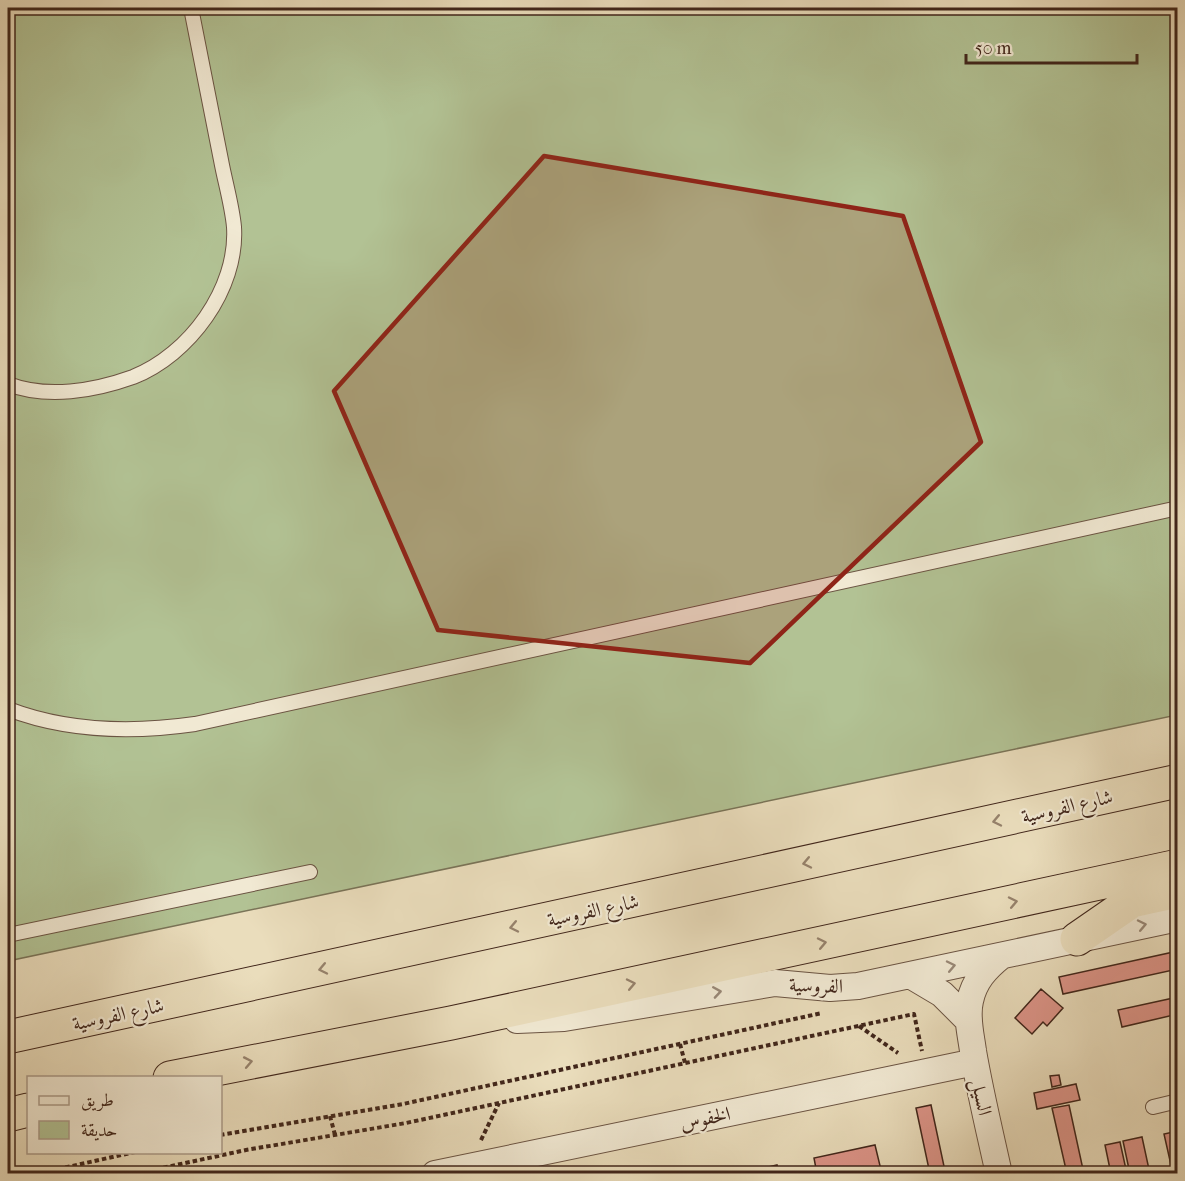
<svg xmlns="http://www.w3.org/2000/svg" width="1185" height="1181" font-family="'IM FELL French Canon',Amiri,serif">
  <rect width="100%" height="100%" fill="#eaddbc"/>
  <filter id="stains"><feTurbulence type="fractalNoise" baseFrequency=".00333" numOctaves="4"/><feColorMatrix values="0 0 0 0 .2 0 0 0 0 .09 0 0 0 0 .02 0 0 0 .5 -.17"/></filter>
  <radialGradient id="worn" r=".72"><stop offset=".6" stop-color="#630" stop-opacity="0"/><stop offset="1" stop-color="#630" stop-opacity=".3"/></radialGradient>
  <!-- green -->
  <path fill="#b2c294" stroke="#7a7458" stroke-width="1.5" d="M 8,8 L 1177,8 L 1177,715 L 8,961 Z"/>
  <!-- building -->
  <path fill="#dc9488" stroke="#41261b" stroke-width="1.5" d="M 1178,951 L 1178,969 L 1063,994 L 1059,977 Z
    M 1041,989 L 1063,1008 L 1047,1026 L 1043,1022 L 1032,1034 L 1015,1018 Z
    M 1178,997 L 1178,1014 L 1122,1027 L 1118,1010 Z
    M 1059,1075 L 1061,1085 L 1052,1087 L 1050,1076 Z
    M 1076,1084 L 1080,1100 L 1037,1109 L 1034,1093 Z
    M 931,1105 L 945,1171 L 936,1174 L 930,1174 L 916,1108 Z
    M 1069,1105 L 1084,1174 L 1067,1174 L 1052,1108 Z
    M 1178,1131 L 1178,1174 L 1173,1174 L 1164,1134 Z
    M 1142,1137 L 1150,1174 L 1130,1174 L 1123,1141 Z
    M 1120,1142 L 1127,1174 L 1111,1174 L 1105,1145 Z
    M 875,1145 L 882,1174 L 817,1174 L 814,1158 Z
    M 777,1165 L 779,1174 L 738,1174 Z"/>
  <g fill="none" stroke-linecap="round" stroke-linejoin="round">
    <!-- service casing -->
    <g stroke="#6b5443" stroke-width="16">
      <path id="service" d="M 8,384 C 47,399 94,391 133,377 C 189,355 238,289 234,227 C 232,205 225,182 221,160 C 211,109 201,58 191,8
        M 8,709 C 68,732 132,733 195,724 L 1178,508
        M 8,935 L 310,872
        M 1153,1107 L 1178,1101"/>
    </g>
    <!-- minor casing -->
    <g stroke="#6b5443" stroke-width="28">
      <path id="minor" d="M 910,975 L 942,994 L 968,1020
        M 517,1020 L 564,1018 L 775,983 L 830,988 L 858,986 L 1178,918
        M 435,1174 L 975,1062
        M 999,1174 C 990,1133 980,1092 973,1051 C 971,1035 966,1017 970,1001 C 974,981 986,968 1001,956"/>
    </g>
    <!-- trunk casing -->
    <g stroke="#41261b" stroke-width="35">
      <path id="trunk" d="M 1077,939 L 1132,901 L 1178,891
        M 8,1037 L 1178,781
        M 170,1078 L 451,1023 L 1178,866
        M 8,1115 L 28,1110"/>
    </g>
    <!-- path -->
    <path stroke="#41261b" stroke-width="4" stroke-dasharray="4.5 3" stroke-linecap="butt" d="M 859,1026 L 898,1053
      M 680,1044 L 685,1063
      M 330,1116 L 335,1135
      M 220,1135 L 403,1104 L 822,1013
      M 481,1140 L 499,1103
      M 36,1174 L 135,1152
      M 134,1174 L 246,1150 L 406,1123 L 914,1014 L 922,1051"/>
    <!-- service -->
    <use href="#service" stroke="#f1e9d3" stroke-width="14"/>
    <!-- minor -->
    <use href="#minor" stroke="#f1e9d3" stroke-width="26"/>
    <!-- trunk -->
    <use href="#trunk" stroke="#eaddbc" stroke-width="33"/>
  </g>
  <!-- one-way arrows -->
  <defs><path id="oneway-chevron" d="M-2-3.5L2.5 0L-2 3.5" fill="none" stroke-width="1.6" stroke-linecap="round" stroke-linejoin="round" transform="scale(1.5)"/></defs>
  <g stroke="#96826c">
    <use href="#oneway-chevron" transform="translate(997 821) rotate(168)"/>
    <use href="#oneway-chevron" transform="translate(807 863) rotate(168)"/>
    <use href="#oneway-chevron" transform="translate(1013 902) rotate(-12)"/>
    <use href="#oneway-chevron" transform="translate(514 927) rotate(168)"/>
    <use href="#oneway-chevron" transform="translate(822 943) rotate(-12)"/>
    <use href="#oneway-chevron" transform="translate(323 969) rotate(168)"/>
    <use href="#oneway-chevron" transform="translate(631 984) rotate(-12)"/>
    <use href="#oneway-chevron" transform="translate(248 1062) rotate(-11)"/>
  </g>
  <g stroke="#987">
    <use href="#oneway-chevron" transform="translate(1142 925) rotate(-12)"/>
    <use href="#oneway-chevron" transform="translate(951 966) rotate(-12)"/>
    <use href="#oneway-chevron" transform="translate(717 992) rotate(-9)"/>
  </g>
  <!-- marked area -->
  <path fill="#8f2418" fill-opacity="0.2" stroke="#8f2418" stroke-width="4.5" stroke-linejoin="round" d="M 544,156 L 903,216 L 981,442 L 750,663 L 438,630 L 334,391 Z"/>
  <g text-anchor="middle" stroke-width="4.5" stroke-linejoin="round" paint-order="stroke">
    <!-- street labels -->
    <g font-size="20" fill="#41261b" stroke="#f1e9d3">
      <text transform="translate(1067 806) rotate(-13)" y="7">شارع الفروسية</text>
      <text transform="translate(593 910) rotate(-12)" y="7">شارع الفروسية</text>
      <text transform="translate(816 985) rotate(2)" y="7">الفروسية</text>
      <text transform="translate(118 1014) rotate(-12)" y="7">شارع الفروسية</text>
      <text transform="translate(982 1097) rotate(78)" y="7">السيل</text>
      <text transform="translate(705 1118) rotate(-12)" y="7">الخفوس</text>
    </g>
  </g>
  <!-- margin -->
  <rect width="1185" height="1181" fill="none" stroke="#eaddbc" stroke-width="30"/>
  <rect x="9" y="9" width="1167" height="1163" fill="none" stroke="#41261b" stroke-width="3"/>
  <rect x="15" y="15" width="1155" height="1151" fill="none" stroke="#41261b" stroke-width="1.5"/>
  <!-- legend -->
  <rect x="27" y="1076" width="195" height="78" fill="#f1e9d3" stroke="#ab9b89" stroke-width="1.5"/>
  <rect x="39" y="1096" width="30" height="9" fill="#f1e9d3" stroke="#ab9b89" stroke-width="1.5"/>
  <text x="81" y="1106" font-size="18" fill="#41261b">طريق</text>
  <rect x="39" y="1121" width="30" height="18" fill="#b2c294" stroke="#ab9b89" stroke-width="1.5"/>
  <text x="81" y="1136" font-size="18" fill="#41261b">حديقة</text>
  <!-- scale -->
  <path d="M966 54v9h171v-9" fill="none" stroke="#41261b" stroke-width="3"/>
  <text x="975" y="54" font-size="18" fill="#41261b" stroke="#f1e9d3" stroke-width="4.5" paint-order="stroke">50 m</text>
  <rect width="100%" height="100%" filter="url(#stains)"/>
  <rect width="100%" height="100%" fill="url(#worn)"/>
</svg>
